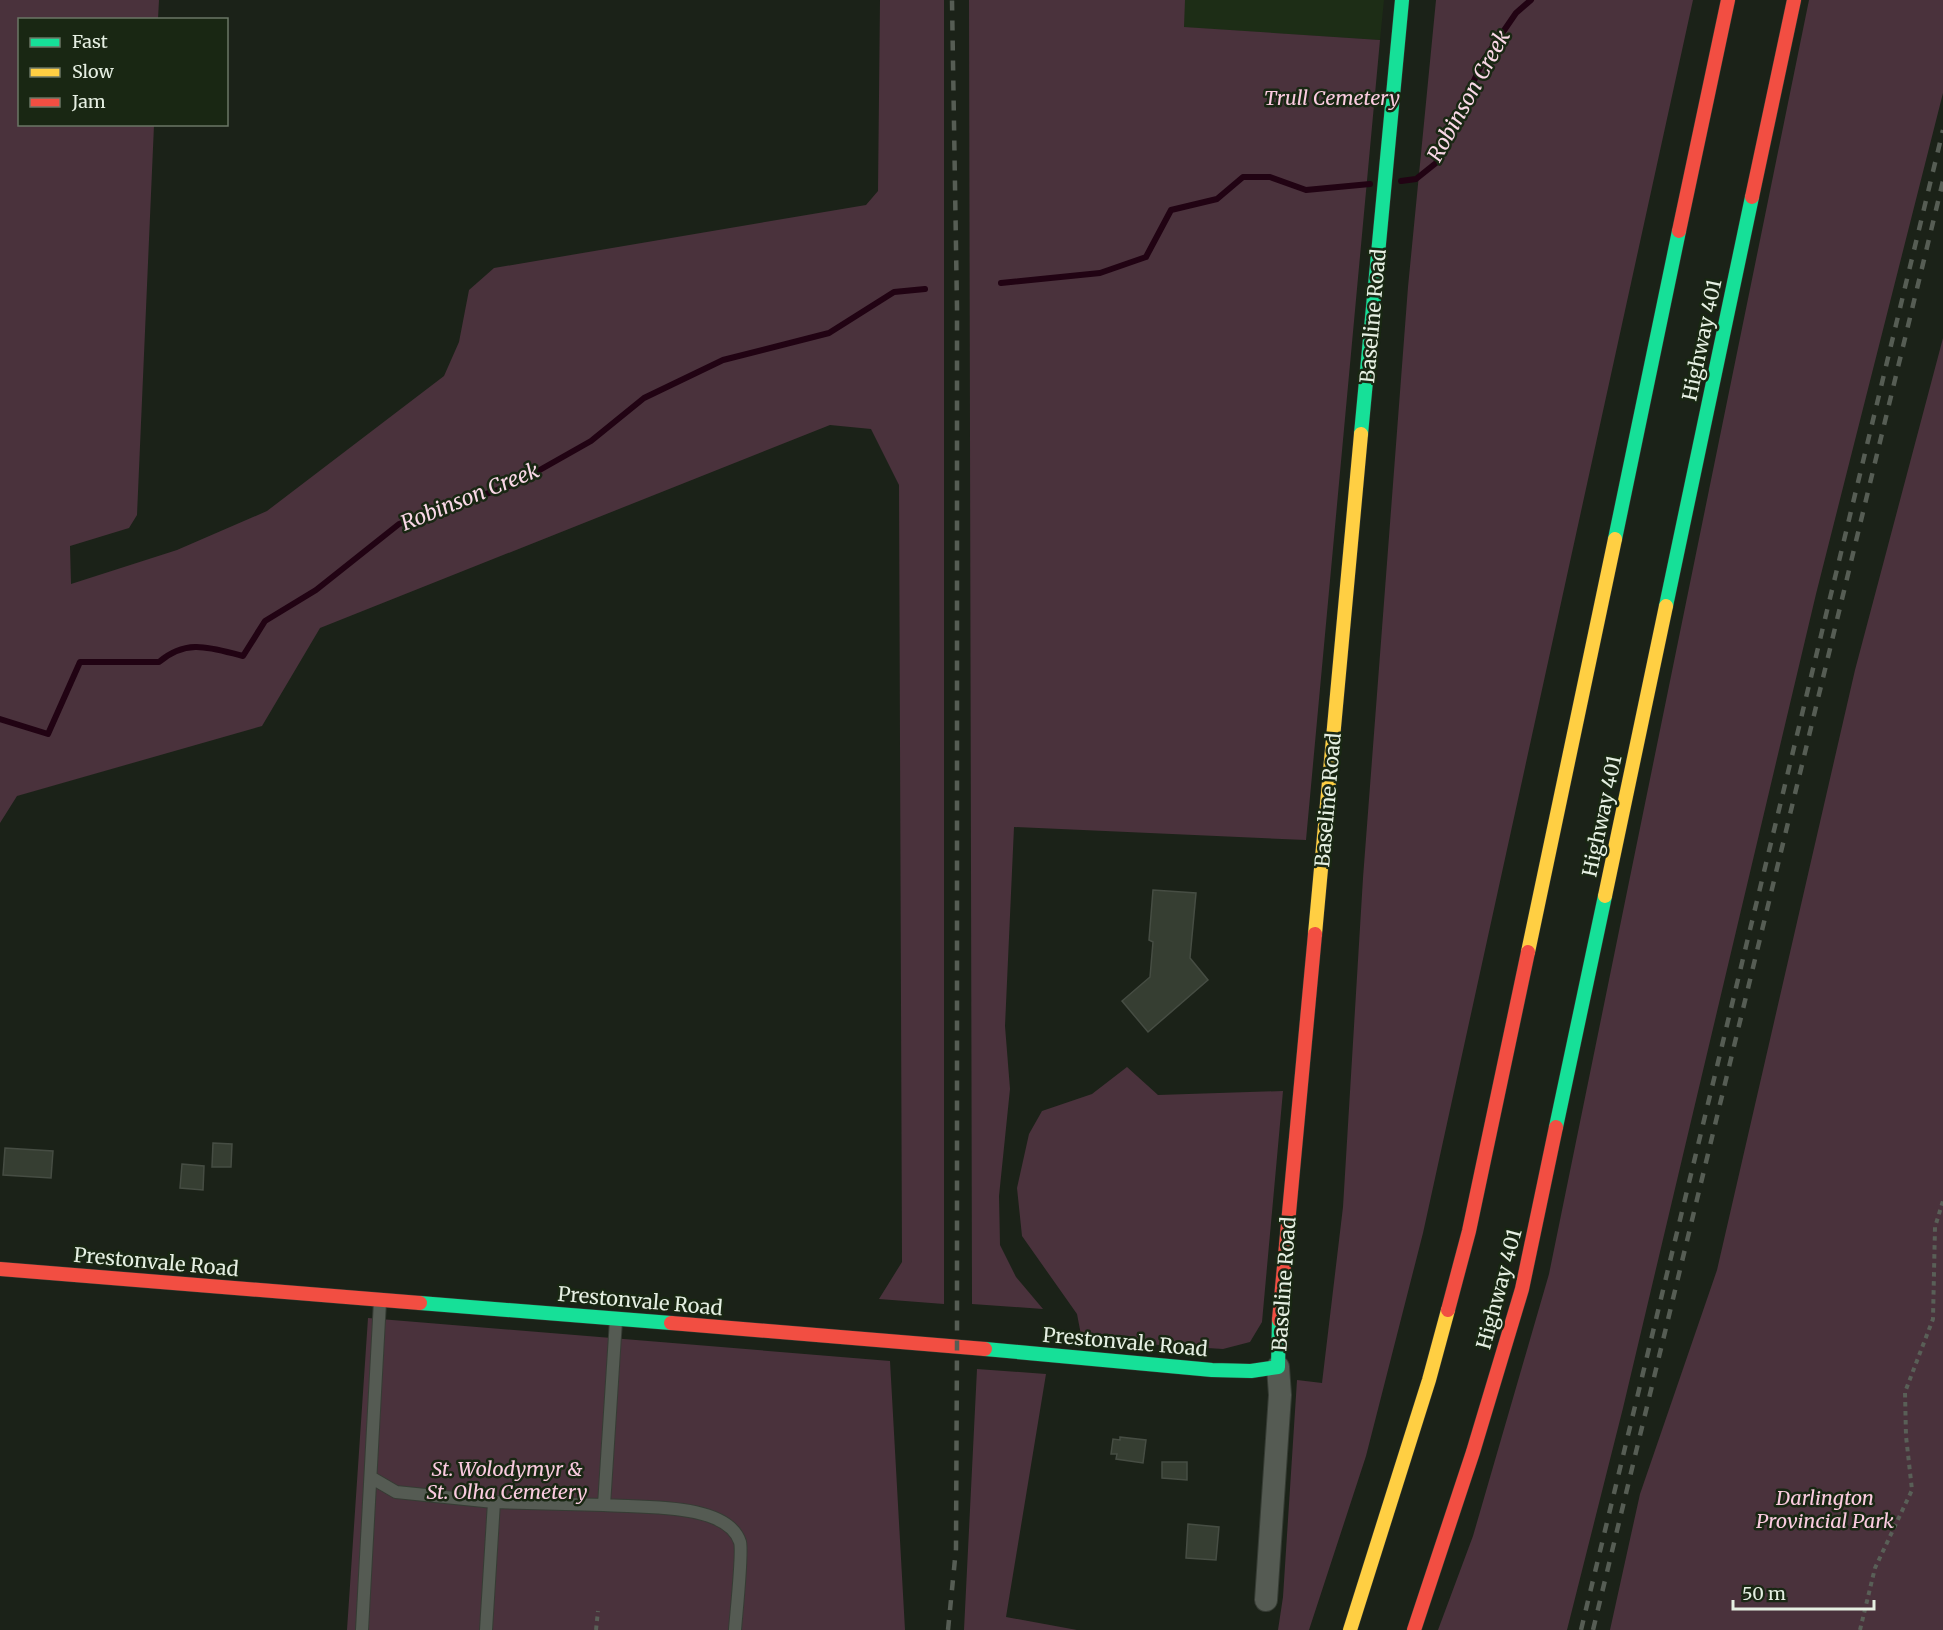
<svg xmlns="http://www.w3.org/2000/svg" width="1943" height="1630" font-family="Merriweather,serif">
  <rect width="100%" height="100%" fill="#1b2218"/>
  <!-- built -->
  <path fill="#1d2d16" d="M 1119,0 L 1384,0 L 1380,40 L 1117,23 Z"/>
  <!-- green -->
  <path fill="#4a323c" d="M 0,0 L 159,0 L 158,19 L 20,20 L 20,124 L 154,125 L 137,515 L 129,528 L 70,546 L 71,584 L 177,550 L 267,511 L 444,376 L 459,342 L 469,290 L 494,268 L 866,205 L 878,191 L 880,0 L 944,0 L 944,1304 L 879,1299 L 902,1262 L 899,485 L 871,429 L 830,425 L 320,628 L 262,726 L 17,796 L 0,823 L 0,831 Z
    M 969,0 L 1185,0 L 1184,27 L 1380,40 L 1306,840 L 1014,827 L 1005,1026 L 1010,1089 L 999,1196 L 1000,1245 L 1016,1277 L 1043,1309 L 972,1304 Z
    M 1436,0 L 1693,0 L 1423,1233 L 1366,1456 L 1309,1630 L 1278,1630 L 1283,1597 L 1297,1380 L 1322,1383 L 1343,1207 L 1363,878 L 1408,287 Z
    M 1809,0 L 1943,0 L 1943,93 L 1816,594 L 1623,1408 L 1567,1630 L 1438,1630 L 1473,1536 L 1549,1274 Z
    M 1943,338 L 1943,1630 L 1610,1630 L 1640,1494 L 1717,1270 L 1855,670 Z
    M 1127,1067 L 1158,1095 L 1283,1091 L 1262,1322 L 1250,1342 L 1223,1349 L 1082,1340 L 1077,1314 L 1022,1236 L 1017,1188 L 1029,1134 L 1042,1111 L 1092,1094 Z
    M 368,1318 L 890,1361 L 905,1630 L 347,1630 Z
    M 977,1369 L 1046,1374 L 1006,1617 L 1077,1630 L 964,1630 Z"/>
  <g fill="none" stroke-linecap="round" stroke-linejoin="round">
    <!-- stream -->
    <path stroke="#210313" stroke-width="6" d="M 1401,181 L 1416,179 L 1436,163 L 1483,61 L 1516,13 L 1531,0
      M 1001,283 L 1100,273 L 1146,257 L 1171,210 L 1217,199 L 1243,177 L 1270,177 L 1306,190 L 1370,184
      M 0,719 L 48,734 L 80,662 L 159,662 C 187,638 211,648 243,656 L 265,621 L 316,590 L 399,524 L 515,484 L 591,441 L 644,398 L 723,360 L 829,333 L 894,292 L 925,289"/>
  </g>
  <!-- building -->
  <path fill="#363e32" stroke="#464d43" stroke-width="1.5" d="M 1153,890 L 1196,893 L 1190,958 L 1208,980 L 1148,1032 L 1122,1001 L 1150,977 L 1153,942 L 1149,940 Z
    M 213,1143 L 232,1144 L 231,1167 L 212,1167 Z
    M 5,1148 L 53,1151 L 51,1178 L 3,1175 Z
    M 182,1164 L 204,1166 L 203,1190 L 180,1188 Z
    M 1120,1437 L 1146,1440 L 1143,1463 L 1116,1459 L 1117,1454 L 1111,1454 L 1113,1439 L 1120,1440 Z
    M 1162,1462 L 1187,1462 L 1187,1480 L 1162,1478 Z
    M 1188,1524 L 1219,1527 L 1216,1560 L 1186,1558 Z"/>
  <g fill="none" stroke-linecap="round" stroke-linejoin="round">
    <!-- lane casing -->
    <g stroke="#363c34" stroke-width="14">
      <path id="lane" d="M 616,1320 L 604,1505 C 640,1508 727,1502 740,1542 C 743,1552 736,1615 735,1630
        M 372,1478 L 396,1492 L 494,1502 L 604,1505
        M 362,1630 L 380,1301
        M 486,1630 L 494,1502"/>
    </g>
    <!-- street casing -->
    <g stroke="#363c34" stroke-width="24">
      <path id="street" d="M 1266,1600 L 1280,1395 L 1278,1367"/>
    </g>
    <!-- fast casing -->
    <g stroke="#363c34" stroke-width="15">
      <path id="fast" d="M 1361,434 L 1402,0
        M 1615,539 L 1679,231
        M 1666,606 L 1752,197
        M 1556,1127 L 1605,896
        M 420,1303 L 671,1323
        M 985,1349 L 1212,1370 L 1251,1371 L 1278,1367 L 1279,1320"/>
    </g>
    <!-- slow casing -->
    <g stroke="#363c34" stroke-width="15">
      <path id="slow" d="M 1605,896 L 1666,606
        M 1315,934 L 1361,434
        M 1528,952 L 1615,539
        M 1350,1630 L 1429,1380 L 1448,1310"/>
    </g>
    <!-- jam casing -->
    <g stroke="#363c34" stroke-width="15">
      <path id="jam" d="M 1752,197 L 1794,0
        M 1679,231 L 1728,0
        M 0,1269 L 420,1303
        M 1448,1310 L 1469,1231 L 1528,952
        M 1279,1320 L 1315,934
        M 671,1323 L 985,1349
        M 1414,1630 L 1473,1452 L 1522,1289 L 1556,1127"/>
    </g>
    <!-- path -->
    <path stroke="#595f57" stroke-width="4" stroke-dasharray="4.5 4.5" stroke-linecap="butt" d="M 596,1630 L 598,1611
      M 1860,1630 L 1875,1568 L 1912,1490 L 1906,1436 L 1905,1392 L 1933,1319 L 1935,1227 L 1943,1201"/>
    <!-- lane -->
    <use href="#lane" stroke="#555b53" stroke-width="12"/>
    <!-- street -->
    <use href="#street" stroke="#555b53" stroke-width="22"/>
    <!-- fast -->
    <use href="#fast" stroke="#16e098" stroke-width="14"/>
    <!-- slow -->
    <use href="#slow" stroke="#ffcf43" stroke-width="14"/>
    <!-- jam -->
    <use href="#jam" stroke="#f24e42" stroke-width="14"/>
    <!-- rail -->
    <path stroke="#565d54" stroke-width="4.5" stroke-dasharray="10 10" stroke-linecap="butt" d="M 948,1630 L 956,1549 L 957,1346 L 957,308 L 952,0
      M 1581,1630 L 1943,130
      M 1593,1630 L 1943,181"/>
  </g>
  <g text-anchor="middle" stroke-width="5" stroke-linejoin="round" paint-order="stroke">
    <!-- park labels -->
    <g font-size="20" font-style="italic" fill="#fbcbe0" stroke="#192713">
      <text x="1332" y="105">Trull Cemetery</text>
      <text x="507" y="1476">St. Wolodymyr &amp;<tspan x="507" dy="23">St. Olha Cemetery</tspan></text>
      <text x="1825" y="1505">Darlington<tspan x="1825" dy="23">Provincial Park</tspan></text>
    </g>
    <!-- street labels -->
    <g font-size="20" fill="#e5efe2" stroke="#192713">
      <text transform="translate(1373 316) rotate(-85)" y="7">Baseline Road</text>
      <text transform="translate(1702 340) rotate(-78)" y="7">Highway 401</text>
      <text transform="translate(1328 800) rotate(-85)" y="7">Baseline Road</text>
      <text transform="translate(1602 816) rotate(-78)" y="7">Highway 401</text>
      <text transform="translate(156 1262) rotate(5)" y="7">Prestonvale Road</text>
      <text transform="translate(1284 1284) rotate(-86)" y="7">Baseline Road</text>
      <text transform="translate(1499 1289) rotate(-75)" y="7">Highway 401</text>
      <text transform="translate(640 1301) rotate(5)" y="7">Prestonvale Road</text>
      <text transform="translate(1125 1342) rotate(5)" y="7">Prestonvale Road</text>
    </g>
    <!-- water labels -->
    <g font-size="21" font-style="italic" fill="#fad8e7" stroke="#192713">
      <text transform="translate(1469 96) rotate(-61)" y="7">Robinson Creek</text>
      <text transform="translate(470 497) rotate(-22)" y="7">Robinson Creek</text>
    </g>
  </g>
  <!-- legend -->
  <rect x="18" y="18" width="210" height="108" fill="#192713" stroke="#6b7766" stroke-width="1.5"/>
  <rect x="30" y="38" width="30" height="9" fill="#16e098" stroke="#6b7766" stroke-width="1.5"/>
  <text x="72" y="48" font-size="18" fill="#e5efe2">Fast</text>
  <rect x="30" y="68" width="30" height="9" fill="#ffcf43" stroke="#6b7766" stroke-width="1.5"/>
  <text x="72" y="78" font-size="18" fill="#e5efe2">Slow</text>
  <rect x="30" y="98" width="30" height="9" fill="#f24e42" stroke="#6b7766" stroke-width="1.5"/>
  <text x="72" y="108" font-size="18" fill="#e5efe2">Jam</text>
  <!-- scale -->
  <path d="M1733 1600v9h141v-9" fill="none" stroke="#e5efe2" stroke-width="3"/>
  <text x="1742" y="1600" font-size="18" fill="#e5efe2" stroke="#192713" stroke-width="4.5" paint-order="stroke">50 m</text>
</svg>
